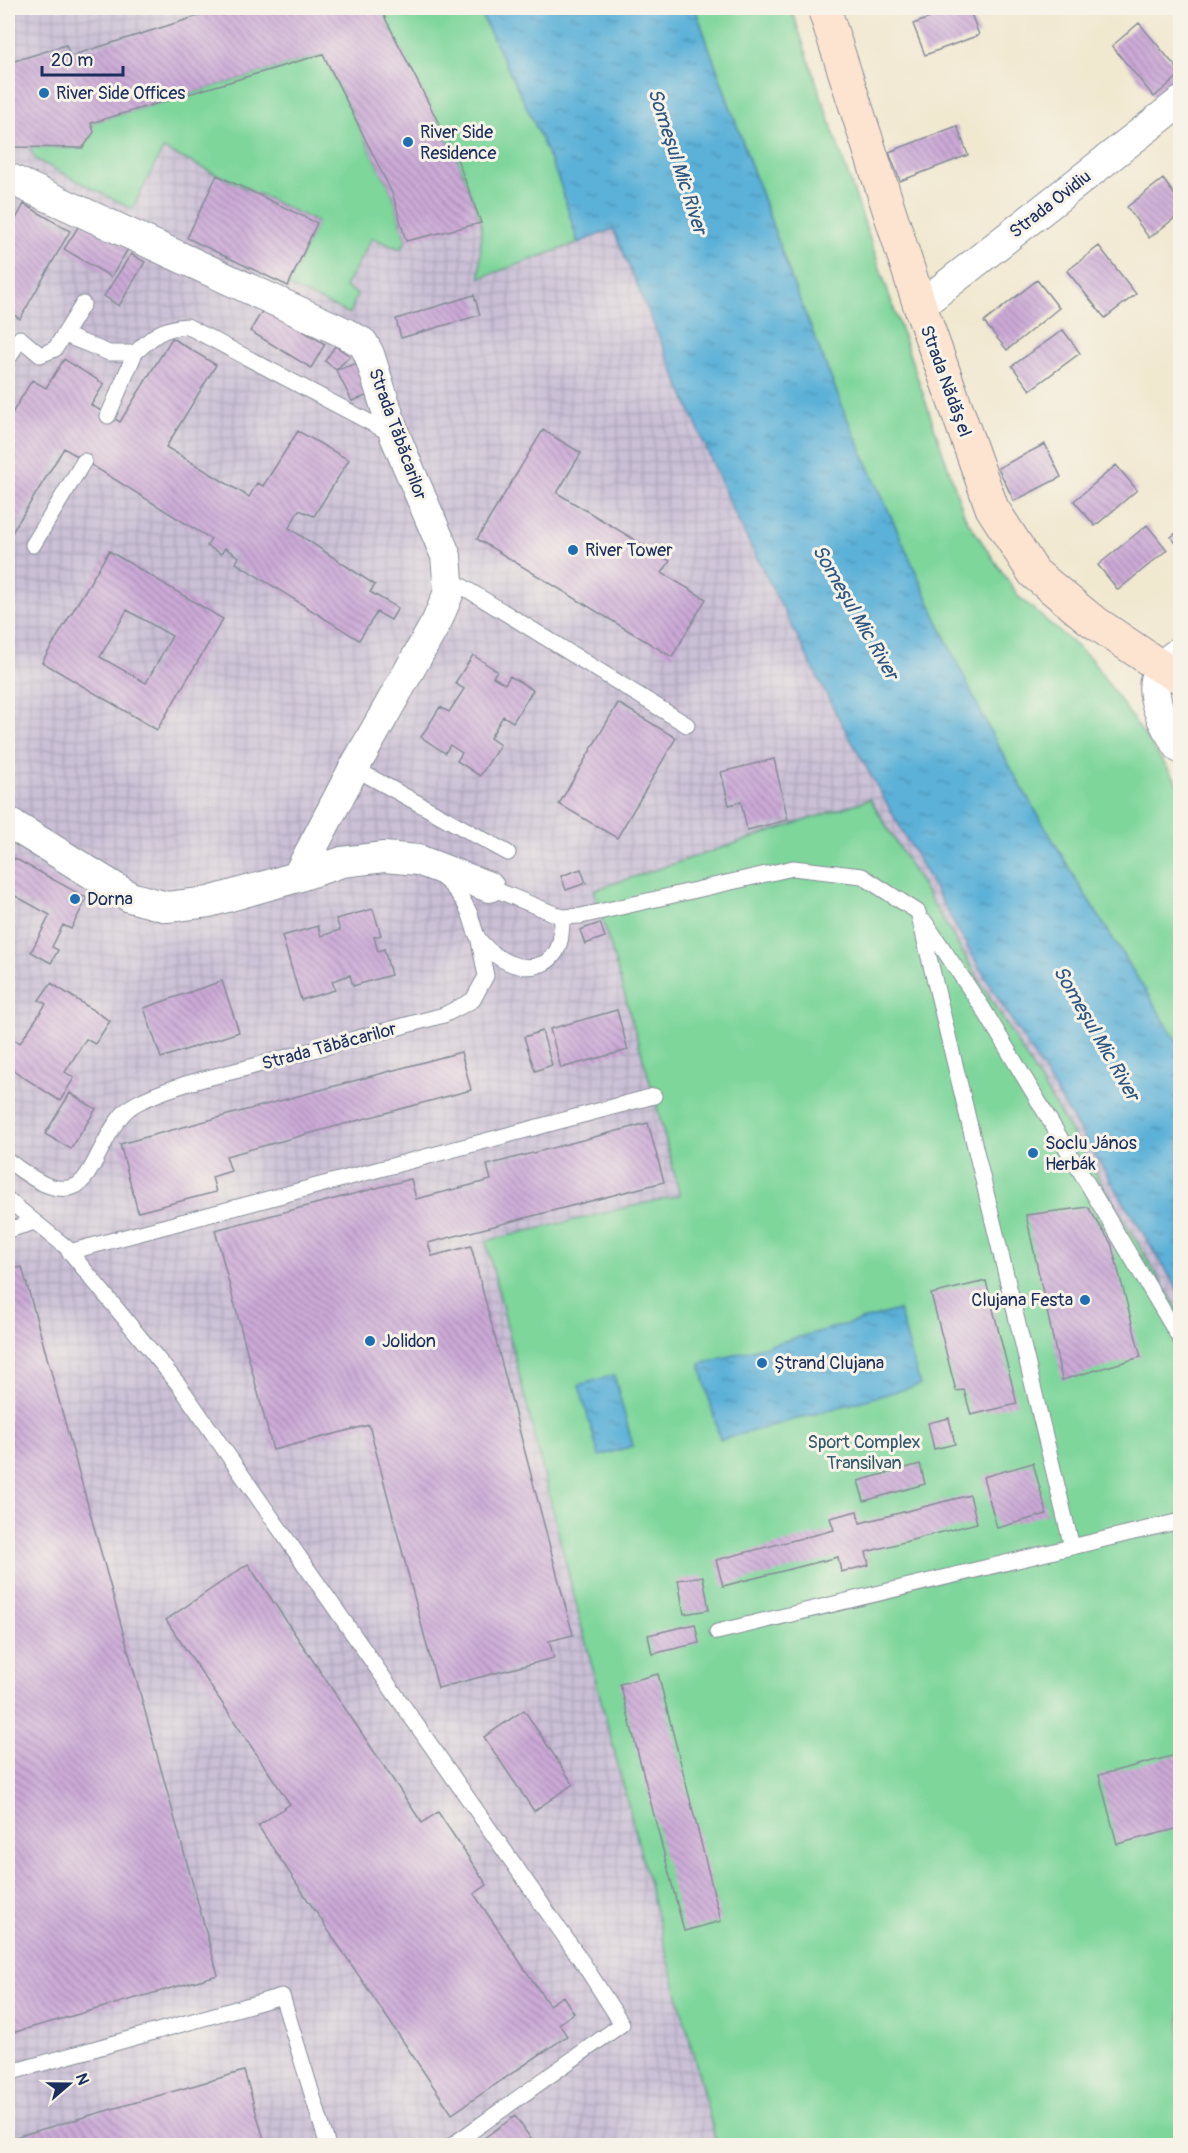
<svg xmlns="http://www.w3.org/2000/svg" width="1188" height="2153" font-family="Pangolin,sans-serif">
  <defs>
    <pattern id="industrial-grid" width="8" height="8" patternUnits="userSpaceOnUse" patternTransform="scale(1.5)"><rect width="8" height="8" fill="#cabfd6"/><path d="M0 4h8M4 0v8" fill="none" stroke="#ada4ba"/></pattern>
    <pattern id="water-ripples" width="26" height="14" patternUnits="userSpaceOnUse" patternTransform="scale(1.5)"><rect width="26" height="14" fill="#5cb1d8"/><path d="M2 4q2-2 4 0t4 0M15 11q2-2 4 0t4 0" fill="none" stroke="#4b90b2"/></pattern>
    <pattern id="building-back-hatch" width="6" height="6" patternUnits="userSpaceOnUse" patternTransform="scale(1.5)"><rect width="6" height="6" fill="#ccaad7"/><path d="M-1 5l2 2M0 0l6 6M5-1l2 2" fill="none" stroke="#a58bb2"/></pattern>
  </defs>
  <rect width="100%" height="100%" fill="#f7f3e8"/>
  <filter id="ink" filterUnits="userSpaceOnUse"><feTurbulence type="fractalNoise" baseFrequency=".0167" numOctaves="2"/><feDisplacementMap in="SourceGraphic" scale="12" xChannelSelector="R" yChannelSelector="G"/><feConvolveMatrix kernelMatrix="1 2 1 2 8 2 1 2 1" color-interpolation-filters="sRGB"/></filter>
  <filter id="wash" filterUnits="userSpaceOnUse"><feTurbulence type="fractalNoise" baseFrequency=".008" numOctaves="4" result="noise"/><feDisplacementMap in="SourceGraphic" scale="24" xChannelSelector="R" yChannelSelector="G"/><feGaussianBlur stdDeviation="1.35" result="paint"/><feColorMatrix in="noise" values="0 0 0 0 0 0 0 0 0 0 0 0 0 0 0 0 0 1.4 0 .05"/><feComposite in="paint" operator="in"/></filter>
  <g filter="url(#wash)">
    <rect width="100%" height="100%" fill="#f1e8d0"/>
    <!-- industrial -->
    <path fill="url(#industrial-grid)" d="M 8,8 L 478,8 L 560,183 L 578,242 L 613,229 L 733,511 L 838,717 L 979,967 L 1180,1293 L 1180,2145 L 8,2146 Z"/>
    <!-- green -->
    <path fill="#7ed69b" stroke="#4c827c" stroke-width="1.5" d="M 380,8 L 478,8 L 532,118 L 560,183 L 578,243 L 480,278 L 481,223 L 458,161 Z
      M 695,8 L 791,8 L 965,517 L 1019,597 L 1091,659 L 1180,786 L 1180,1046 L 1081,888 L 1025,793 L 989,729 L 948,644 L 847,418 L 794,286 Z
      M 323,54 L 393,195 L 406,241 L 400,249 L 372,238 L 345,287 L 357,294 L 350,314 L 288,286 L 317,222 L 163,149 L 132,209 L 35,159 L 30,147 L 83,148 L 93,132 L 91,123 Z
      M 870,799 L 1180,1313 L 1180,2145 L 717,2145 L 581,1624 L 486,1241 L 680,1195 L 654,1096 L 594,890 Z"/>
    <!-- water -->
    <path fill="url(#water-ripples)" stroke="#3c709b" stroke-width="1.5" d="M 478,8 L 695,8 L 794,286 L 847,418 L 948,644 L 989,729 L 1025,793 L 1081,888 L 1180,1046 L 1180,1293 L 979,967 L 838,717 L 733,511 L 613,229 L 578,243 L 560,183 L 532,118 Z
      M 899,1310 L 920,1385 L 720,1440 L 700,1364 Z
      M 614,1375 L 633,1446 L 599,1456 L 579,1385 Z"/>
    <g id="blocks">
      <!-- building -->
      <path fill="url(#building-back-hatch)" fill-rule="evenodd" d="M 224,8 L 380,8 L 458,161 L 481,223 L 406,241 L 393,195 L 323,54 L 91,123 L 94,132 L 83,148 L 8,147 L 8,63 L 66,45 L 70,56 Z
        M 957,8 L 969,8 L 979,35 L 925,55 L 913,24 Z
        M 1139,23 L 1180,72 L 1180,75 L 1154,97 L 1112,46 Z
        M 957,126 L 968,155 L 900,181 L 889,152 Z
        M 217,175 L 317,223 L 288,286 L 187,238 Z
        M 1163,179 L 1180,202 L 1180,214 L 1149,238 L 1127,207 Z
        M 24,204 L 70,231 L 20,319 L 8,311 L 8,234 Z
        M 82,221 L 128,249 L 111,277 L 64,249 Z
        M 1099,246 L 1136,294 L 1105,318 L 1067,271 Z
        M 131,254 L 145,262 L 119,306 L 104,296 Z
        M 1037,280 L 1059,308 L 1007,350 L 984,322 Z
        M 474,295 L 480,315 L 401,338 L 396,319 Z
        M 264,308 L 325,344 L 311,368 L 250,331 Z
        M 1063,330 L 1080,353 L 1030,390 L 1012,366 Z
        M 172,338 L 216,365 L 166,447 L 249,497 L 257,483 L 263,486 L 298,431 L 349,460 L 314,516 L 299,510 L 289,528 L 375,585 L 370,592 L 398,608 L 391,620 L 377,612 L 359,640 L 236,563 L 239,557 L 225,548 L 221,554 L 207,546 L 211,539 L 64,448 L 11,534 L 8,531 L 8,420 L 32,380 L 46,388 L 64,359 L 104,384 L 91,405 L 120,422 Z
        M 335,346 L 350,356 L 336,370 L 325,361 Z
        M 358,363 L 369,395 L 352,401 L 336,370 Z
        M 543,430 L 581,453 L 557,493 L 670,561 L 662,573 L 706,599 L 672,657 L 477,539 Z
        M 1045,444 L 1061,477 L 1014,501 L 998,468 Z
        M 1116,465 L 1137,490 L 1095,526 L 1074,501 Z
        M 1147,525 L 1167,550 L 1118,590 L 1098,565 Z
        M 1180,530 L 1180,548 L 1171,537 Z
        M 109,551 L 223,619 L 157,730 L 42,662 ZM 127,610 L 172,636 L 146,683 L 100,657 Z
        M 473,655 L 497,671 L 493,677 L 505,684 L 510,676 L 533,690 L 513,722 L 503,716 L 490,738 L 500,745 L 480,776 L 457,761 L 462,753 L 450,745 L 445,753 L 421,737 L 440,707 L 449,712 L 464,689 L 455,683 Z
        M 618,703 L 676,738 L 617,838 L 559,804 Z
        M 774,759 L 788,820 L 747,830 L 741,802 L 729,805 L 721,772 Z
        M 14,858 L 87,898 L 71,929 L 63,925 L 52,947 L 58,950 L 51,963 L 31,952 L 50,915 L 8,892 L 8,870 Z
        M 581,869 L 586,883 L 566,890 L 561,876 Z
        M 373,909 L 381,935 L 374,937 L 378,951 L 384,949 L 391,975 L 353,986 L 350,975 L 332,981 L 335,990 L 301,1000 L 282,936 L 318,926 L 321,936 L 340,930 L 336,919 Z
        M 600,923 L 605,937 L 585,944 L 580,930 Z
        M 222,981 L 239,1032 L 161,1058 L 144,1008 Z
        M 51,983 L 110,1021 L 95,1044 L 86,1039 L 65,1072 L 74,1078 L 60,1101 L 8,1067 L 8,1043 L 11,1038 L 20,1043 L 46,1004 L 39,1000 Z
        M 617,1010 L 628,1050 L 561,1068 L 550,1029 Z
        M 542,1031 L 552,1065 L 535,1071 L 524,1037 Z
        M 461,1052 L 471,1090 L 226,1156 L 231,1171 L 212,1177 L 216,1192 L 138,1212 L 120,1144 Z
        M 70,1093 L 96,1109 L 71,1149 L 45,1134 Z
        M 648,1123 L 664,1182 L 428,1243 L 432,1256 L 471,1246 L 573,1635 L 549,1641 L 554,1658 L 438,1688 L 369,1425 L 273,1450 L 215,1230 L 411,1179 L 416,1199 L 491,1180 L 487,1165 Z
        M 1088,1207 L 1111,1243 L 1141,1357 L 1062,1380 L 1026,1215 Z
        M 22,1267 L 218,1975 L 8,2034 L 8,1271 Z
        M 986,1281 L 1017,1404 L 971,1415 L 964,1390 L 956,1391 L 931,1294 Z
        M 949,1418 L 955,1444 L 934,1449 L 928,1423 Z
        M 1033,1463 L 1047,1514 L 997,1528 L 983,1477 Z
        M 920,1464 L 925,1484 L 864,1501 L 858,1481 Z
        M 970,1495 L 977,1523 L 866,1552 L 869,1565 L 841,1572 L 838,1557 L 723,1586 L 716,1560 L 834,1530 L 830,1518 L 857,1511 L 860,1523 Z
        M 248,1564 L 422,1823 L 438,1812 L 487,1885 L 474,1894 L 549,2005 L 563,1996 L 574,2013 L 559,2024 L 567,2036 L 452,2114 L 258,1826 L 290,1804 L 166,1620 Z
        M 703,1576 L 709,1610 L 684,1614 L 678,1580 Z
        M 695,1624 L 699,1643 L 652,1654 L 648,1635 Z
        M 658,1674 L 721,1921 L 684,1931 L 620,1684 Z
        M 524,1710 L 573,1784 L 534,1811 L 484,1737 Z
        M 1180,1754 L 1180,1828 L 1117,1844 L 1099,1775 Z
        M 244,2071 L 266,2146 L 8,2146 L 8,2139 Z
        M 515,2116 L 536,2146 L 473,2146 Z"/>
    </g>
  </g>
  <g filter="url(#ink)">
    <use href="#blocks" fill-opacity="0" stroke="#868c97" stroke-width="1.5"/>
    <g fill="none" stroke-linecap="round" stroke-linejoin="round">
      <!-- lane casing -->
      <g stroke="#868c97" stroke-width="17">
        <path id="lane" d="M 65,335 L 109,353 L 135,353 C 153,336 161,328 187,326 L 392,434
          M 8,360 L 20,338 L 40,355 L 55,349 L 83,304
          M 108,416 L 135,353
          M 33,545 L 84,461
          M 447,577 L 687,725
          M 354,768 L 508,853
          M 440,876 C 452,885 463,898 469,912 C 473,921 474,934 481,942 C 496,959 519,973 542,964 C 561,956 562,936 562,917 L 489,887
          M 562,917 L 581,916 L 793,868 L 862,876 L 918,912 L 1072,1547
          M 925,922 L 984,1010 L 1180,1339
          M 8,1161 C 26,1173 49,1194 73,1187 C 96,1180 105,1119 137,1103 C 172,1085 213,1077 250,1067 C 315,1050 379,1032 444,1015 L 473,1000 L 486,976 L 479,941
          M 8,1200 L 66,1247 L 179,1385 L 583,1963 L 622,2024 L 451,2146
          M 8,1230 L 35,1222
          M 69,1252 L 654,1096
          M 717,1632 L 1180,1521
          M 8,2073 L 282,1996 L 328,2146"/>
      </g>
      <!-- street casing -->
      <g stroke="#868c97" stroke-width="32">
        <path id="street" d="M 8,178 L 343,332 L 363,343 L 369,354 L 395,436 L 446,556 L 449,592 L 437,621 L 354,768 L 297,877
          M 920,306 L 1180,102
          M 1180,651 C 1175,656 1167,660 1162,666 C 1142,689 1166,729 1180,748
          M 8,822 L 130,897 L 167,907 L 209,902 L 297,877 L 342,862 L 384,857 L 418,860 L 489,887"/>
      </g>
      <!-- secondary casing -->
      <g stroke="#868c97" stroke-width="35">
        <path id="secondary" d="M 824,8 L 920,306 L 992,508 L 1034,573 L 1090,619 L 1161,667 L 1180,677"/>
      </g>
      <!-- lane -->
      <use href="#lane" stroke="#fff" stroke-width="15"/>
      <!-- street -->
      <use href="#street" stroke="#fff" stroke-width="30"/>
      <!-- secondary -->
      <use href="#secondary" stroke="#fde4d1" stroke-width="33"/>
    </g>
  </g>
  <!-- markers -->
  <g fill="#1f6fb2" stroke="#f7f3e8" stroke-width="2">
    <circle cx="44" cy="93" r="6"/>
    <circle cx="408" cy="142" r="6"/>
    <circle cx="573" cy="550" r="6"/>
    <circle cx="75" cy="899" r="6"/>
    <circle cx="1033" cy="1153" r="6"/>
    <circle cx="1085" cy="1300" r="6"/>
    <circle cx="370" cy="1341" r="6"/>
    <circle cx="762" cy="1363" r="6"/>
  </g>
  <g text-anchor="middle" stroke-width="6" stroke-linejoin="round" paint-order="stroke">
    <!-- poi labels -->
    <g font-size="18" fill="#1b2f5e" stroke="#f7f3e8" text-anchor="start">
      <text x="56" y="99">River Side Offices</text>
      <text x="420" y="138">River Side<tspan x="420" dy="21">Residence</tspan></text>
      <text x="585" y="556">River Tower</text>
      <text x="87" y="905">Dorna</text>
      <text x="1045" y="1149">Soclu János<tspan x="1045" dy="21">Herbák</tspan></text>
      <text x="1073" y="1306" text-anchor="end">Clujana Festa</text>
      <text x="382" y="1347">Jolidon</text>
      <text x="774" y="1369">Ștrand Clujana</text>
    </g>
    <!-- street labels -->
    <g font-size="18" fill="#1b2f5e" stroke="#f7f3e8">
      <text transform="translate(1050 204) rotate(-38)" y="6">Strada Ovidiu</text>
      <text transform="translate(946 381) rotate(70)" y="6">Strada Nădășel</text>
      <text transform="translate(398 434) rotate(70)" y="6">Strada Tăbăcarilor</text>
      <text transform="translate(329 1046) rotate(-15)" y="6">Strada Tăbăcarilor</text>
    </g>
    <!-- park labels -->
    <g font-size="18" fill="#34596d" stroke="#f7f3e8">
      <text x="864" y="1448">Sport Complex<tspan x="864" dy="21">Transilvan</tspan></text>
    </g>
    <!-- water labels -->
    <g font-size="20" font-style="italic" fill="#2e5683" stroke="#f7f3e8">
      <text transform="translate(678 161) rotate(72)" y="7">Someşul Mic River</text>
      <text transform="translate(856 612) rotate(60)" y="7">Someşul Mic River</text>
      <text transform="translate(1097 1033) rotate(60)" y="7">Someşul Mic River</text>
    </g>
  </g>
  <!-- margin -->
  <rect width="1188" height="2153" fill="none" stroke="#f7f3e8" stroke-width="30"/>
  <!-- north arrow -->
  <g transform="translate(69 2084) rotate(70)" stroke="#f7f3e8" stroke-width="4.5" paint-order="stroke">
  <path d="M0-4.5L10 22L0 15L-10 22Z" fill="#1b2f5e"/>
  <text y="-9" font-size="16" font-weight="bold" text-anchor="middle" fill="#1b2f5e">N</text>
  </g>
  <!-- scale -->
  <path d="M42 66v9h81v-9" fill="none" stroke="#1b2f5e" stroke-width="3"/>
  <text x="51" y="66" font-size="18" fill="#1b2f5e" stroke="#f7f3e8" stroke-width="4.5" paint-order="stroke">20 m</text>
</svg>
